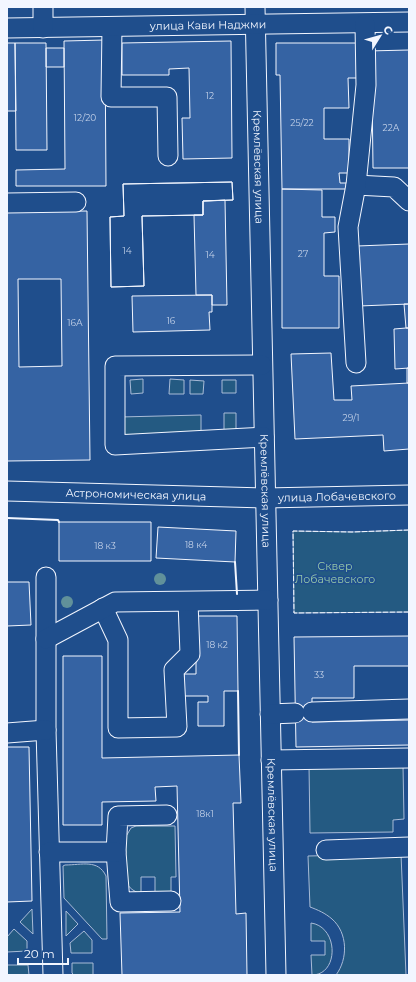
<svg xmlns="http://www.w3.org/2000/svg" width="416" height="982" font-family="Montserrat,sans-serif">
  <rect width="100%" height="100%" fill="#1f4e8c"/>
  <!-- green -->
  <path fill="#245a82" stroke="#a8bbd7" d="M 143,379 L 143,393 L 131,394 L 130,380 Z
    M 170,379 L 184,380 L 184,394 L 169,394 Z
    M 190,380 L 204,381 L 203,394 L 190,394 Z
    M 222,380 L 236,380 L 236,393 L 222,393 Z
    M 224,413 L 236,413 L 236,432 L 224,432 Z
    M 201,415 L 201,434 L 121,435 L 120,417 Z
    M 409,530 L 409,612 L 294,613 L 293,531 L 352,532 Z
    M 309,766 L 403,766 L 404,819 L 393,820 L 393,832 L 310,833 Z
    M 136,826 L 175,826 L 176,877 L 171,877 L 171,893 L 155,893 L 155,877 L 141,877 L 141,894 C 134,891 129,889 126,881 L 125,838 L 131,828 Z
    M 401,854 L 406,975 L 336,975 C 348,959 348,933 332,919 C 325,913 318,910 310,907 L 308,856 Z
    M 65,865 C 82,865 98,859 106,876 L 107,939 L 102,939 L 64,898 L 63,866 Z
    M 32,909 L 33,934 L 20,922 Z
    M 66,911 L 78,924 L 66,936 Z
    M 311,923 C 339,927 339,975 312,975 L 311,955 L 325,955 L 325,941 L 311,941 Z
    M 14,929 L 27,941 L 27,951 L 7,952 L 7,937 Z
    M 84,931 L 92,940 L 92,953 L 71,953 L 70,943 Z
    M 72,963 L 93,963 L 93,975 L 74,975 L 72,973 Z
    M 7,965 L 28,965 L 29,975 L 7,975 Z"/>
  <!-- building -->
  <path fill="#3563a3" stroke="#f2f6ff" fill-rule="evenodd" d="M 105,40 L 106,186 L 16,186 L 16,170 L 65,169 L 64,41 Z
    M 231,41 L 232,158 L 183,159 L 182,118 L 190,118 L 189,68 L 169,69 L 169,75 L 122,75 L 122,43 Z
    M 7,43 L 15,43 L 16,111 L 7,111 Z
    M 15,43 L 46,43 L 47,150 L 16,150 Z
    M 276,43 L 362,43 L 363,78 L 348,78 L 349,108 L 324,108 L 324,139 L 349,139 L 349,173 L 339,173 L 340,183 L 351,183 L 351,189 L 282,189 L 280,75 L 276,75 Z
    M 46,48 L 64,48 L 64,67 L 46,67 Z
    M 409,50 L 409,168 L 373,168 L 372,89 L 367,51 Z
    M 232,182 L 233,200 L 203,201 L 203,215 L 142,216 L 144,286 L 111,287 L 110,217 L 124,216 L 123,184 Z
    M 232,182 L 233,200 L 203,201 L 203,215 L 142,216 L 144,286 L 111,287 L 110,217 L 124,216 L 123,184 Z
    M 282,189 L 322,190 L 322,217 L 335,217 L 335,232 L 324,233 L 324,276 L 339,276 L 339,328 L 282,328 Z
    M 225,200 L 227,305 L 212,305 L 212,295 L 196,295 L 194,215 L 203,215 L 203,201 Z
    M 87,211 L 90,460 L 7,461 L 7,212 ZM 18,279 L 61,279 L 62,366 L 19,367 Z
    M 409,244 L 409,304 L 359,306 L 357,246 Z
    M 212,295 L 212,312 L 209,312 L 210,330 L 133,332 L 132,296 Z
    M 404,304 L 409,304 L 409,328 L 406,328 Z
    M 406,328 L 409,328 L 409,368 L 395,369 L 394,329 Z
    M 331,353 L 334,400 L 352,400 L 351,386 L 409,383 L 409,449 L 384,451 L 383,435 L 295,439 L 291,354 Z
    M 407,368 L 409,368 L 409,383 L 407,383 Z
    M 59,522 L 151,522 L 151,561 L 59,561 Z
    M 158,527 L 236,531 L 235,562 L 156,558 Z
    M 7,582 L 29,582 L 31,625 L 7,626 Z
    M 196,616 L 237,616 L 238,691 L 224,691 L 224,726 L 198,726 L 198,702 L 208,702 L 208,696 L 184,696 L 184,674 L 196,674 Z
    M 409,636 L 409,666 L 354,666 L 354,698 L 312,698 L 312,722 L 409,720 L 409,745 L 296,747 L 294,637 Z
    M 63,656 L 102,656 L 102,758 L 239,755 L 241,803 L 233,803 L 236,914 L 246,913 L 247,975 L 122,975 L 120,913 L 180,912 L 177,786 L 155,787 L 156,801 L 102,802 L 102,825 L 63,825 Z
    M 7,747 L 29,747 L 32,901 L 7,902 Z"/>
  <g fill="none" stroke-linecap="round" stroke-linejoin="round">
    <!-- minor casing -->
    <g stroke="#f2f6ff" stroke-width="21">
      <g id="minor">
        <path id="s1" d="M 255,7 L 276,975"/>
        <path d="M 112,27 L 111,97 L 167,97 L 168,156"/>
        <path id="s2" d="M 7,28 L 409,22"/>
        <path d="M 43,28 L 43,7"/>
        <path d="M 356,185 L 394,187 L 409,201"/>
        <path d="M 7,203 L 76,202"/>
        <path d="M 356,363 L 348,227 L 356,185 L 366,85 L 365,24"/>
        <path d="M 262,365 L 115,366 L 115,445 L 264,437"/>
        <path id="s3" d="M 7,491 L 265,498 L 409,495"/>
        <path d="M 46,577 L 46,730 L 53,975"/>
        <path d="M 103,608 L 118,640 L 118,728 L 177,727 L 174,670 L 190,654 L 188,602"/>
        <path d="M 46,639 L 115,602 L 268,600"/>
        <path d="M 312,712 L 409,709"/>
        <path d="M 270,714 L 295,713"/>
        <path d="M 7,733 L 46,730"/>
        <path d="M 271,760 L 409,758"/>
        <path d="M 167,815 L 118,816 L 116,852 L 120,902 L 171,901"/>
        <path d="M 326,850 L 409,847"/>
        <path d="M 49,852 L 116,852"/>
      </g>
    </g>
    <!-- minor -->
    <use href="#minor" stroke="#1f4e8c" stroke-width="19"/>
    <!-- fence -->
    <path stroke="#f2f6ff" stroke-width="1" stroke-dasharray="5 2" stroke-linecap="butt" d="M 409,530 L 352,532 L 293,531 L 294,613 L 409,612"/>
    <!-- wall -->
    <path stroke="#f2f6ff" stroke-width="2" d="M 7,518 L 58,520 L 59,522
      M 235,562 L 237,594
      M 238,691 L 239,755"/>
  </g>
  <!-- trees -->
  <g fill="#61919a">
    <circle cx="160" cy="579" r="6"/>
    <circle cx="67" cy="602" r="6"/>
  </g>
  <g text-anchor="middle" stroke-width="3" stroke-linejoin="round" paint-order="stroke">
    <!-- number labels -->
    <g font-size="9" fill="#c3d1e8">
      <text x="210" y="99">12</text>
      <text x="85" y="121">12/20</text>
      <text x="302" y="126">25/22</text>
      <text x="391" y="131">22А</text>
      <text x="127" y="254">14</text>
      <text x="303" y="257">27</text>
      <text x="210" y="258">14</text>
      <text x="171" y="324">16</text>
      <text x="75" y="326">16А</text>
      <text x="351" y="421">29/1</text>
      <text x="196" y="548">18 к4</text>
      <text x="105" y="549">18 к3</text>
      <text x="217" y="648">18 к2</text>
      <text x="319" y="678">33</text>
      <text x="205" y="817">18к1</text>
    </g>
    <!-- street labels -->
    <g font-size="11" fill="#f2f6ff" stroke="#1f4e8c">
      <text dy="4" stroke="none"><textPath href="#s2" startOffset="201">улица Кави Наджми</textPath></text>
      <text dy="4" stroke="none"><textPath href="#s1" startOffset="160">Кремлёвская улица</textPath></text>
      <text dy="4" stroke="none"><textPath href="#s1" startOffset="484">Кремлёвская улица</textPath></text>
      <text dy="4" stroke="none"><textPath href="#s3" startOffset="129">Астрономическая улица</textPath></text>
      <text dy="4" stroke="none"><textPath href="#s3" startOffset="330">улица Лобачевского</textPath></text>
      <text dy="4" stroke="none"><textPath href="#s1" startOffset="808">Кремлёвская улица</textPath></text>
    </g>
    <!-- park labels -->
    <g font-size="11" fill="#97c8a6" stroke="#1f4e8c">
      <text x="335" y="570">Сквер<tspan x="335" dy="13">Лобачевского</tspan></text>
    </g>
  </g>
  <!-- border -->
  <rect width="416" height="982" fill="none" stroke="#f2f6ff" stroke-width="16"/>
  <!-- north arrow -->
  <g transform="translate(380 36) rotate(53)" stroke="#1f4e8c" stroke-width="3" paint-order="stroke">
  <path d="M0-3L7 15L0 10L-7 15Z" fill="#f2f6ff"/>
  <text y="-6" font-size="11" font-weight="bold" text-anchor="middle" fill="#f2f6ff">С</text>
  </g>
  <!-- scale -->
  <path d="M18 958v6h50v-6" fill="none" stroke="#f2f6ff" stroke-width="2"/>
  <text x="24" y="958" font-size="12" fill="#f2f6ff" stroke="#1f4e8c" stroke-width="3" paint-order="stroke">20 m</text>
</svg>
